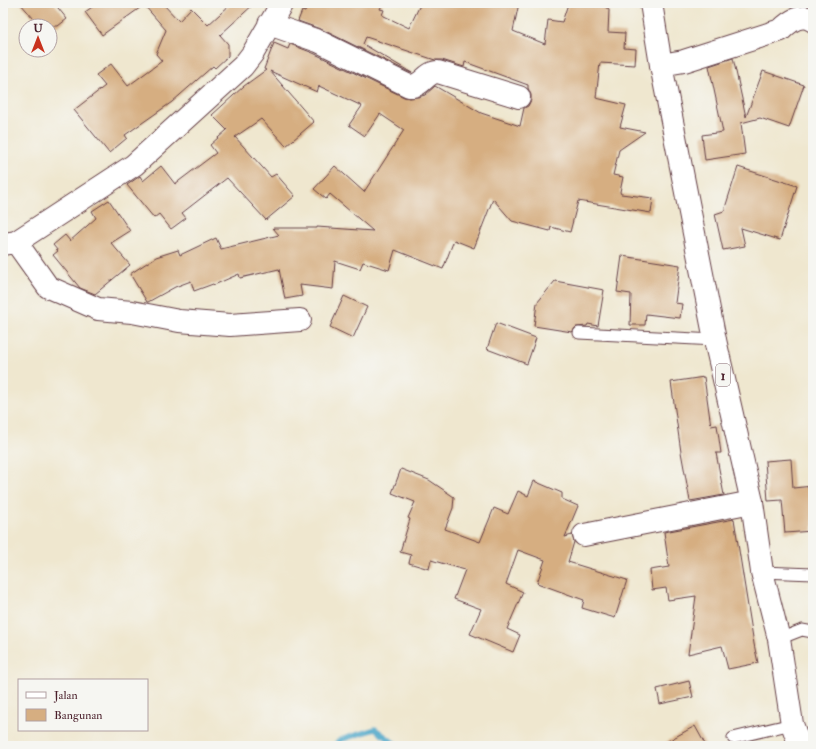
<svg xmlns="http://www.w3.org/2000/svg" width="816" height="749" font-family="'IM FELL Double Pica',serif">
  <rect width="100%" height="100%" fill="#f6f6f2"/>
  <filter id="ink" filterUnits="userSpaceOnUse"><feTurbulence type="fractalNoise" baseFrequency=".025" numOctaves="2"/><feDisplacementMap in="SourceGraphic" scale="8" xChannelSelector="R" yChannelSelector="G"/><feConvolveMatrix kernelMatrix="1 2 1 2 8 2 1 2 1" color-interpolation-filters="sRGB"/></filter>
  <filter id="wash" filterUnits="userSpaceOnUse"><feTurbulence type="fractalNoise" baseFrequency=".012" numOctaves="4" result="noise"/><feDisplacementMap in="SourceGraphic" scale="16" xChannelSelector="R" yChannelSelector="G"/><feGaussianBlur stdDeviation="0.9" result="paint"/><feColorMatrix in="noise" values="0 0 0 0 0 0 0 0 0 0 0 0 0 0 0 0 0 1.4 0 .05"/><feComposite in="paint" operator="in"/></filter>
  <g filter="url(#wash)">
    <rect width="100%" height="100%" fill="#efe7cf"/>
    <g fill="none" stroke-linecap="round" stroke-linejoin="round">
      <!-- stream -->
      <path stroke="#48a5c7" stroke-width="5.5" d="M 334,746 L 340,740 L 375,729 L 398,746"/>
    </g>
    <g id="blocks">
      <!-- building -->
      <path fill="#d6ae81" d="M 20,3 L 54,3 L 67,19 L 58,26 L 40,26 Z
        M 98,3 L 162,3 L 179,21 L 191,8 L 208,25 L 232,3 L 255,3 L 220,35 L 228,44 L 228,56 L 215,68 L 213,66 L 172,102 L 125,135 L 127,138 L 109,153 L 74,110 L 105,86 L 96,75 L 111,64 L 128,86 L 162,61 L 156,54 L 166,30 L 144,5 L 102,35 L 85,12 Z
        M 308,3 L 383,3 L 380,9 L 384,10 L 382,15 L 409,28 L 421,3 L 519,3 L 513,31 L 545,44 L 548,20 L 562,22 L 568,4 L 604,6 L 609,10 L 608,32 L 625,33 L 624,48 L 636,49 L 635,65 L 600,63 L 596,98 L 626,105 L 620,127 L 645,132 L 619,150 L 613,175 L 623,177 L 620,192 L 621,194 L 653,198 L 651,213 L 578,201 L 570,232 L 551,227 L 550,231 L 512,221 L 493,199 L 474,248 L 454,240 L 443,269 L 395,250 L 389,270 L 363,262 L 360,269 L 335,261 L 333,289 L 300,285 L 302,296 L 285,299 L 279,269 L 240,278 L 239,274 L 214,285 L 213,284 L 194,291 L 191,281 L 175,287 L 148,302 L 147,302 L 130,274 L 156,257 L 178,250 L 180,255 L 216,238 L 221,249 L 279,235 L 273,228 L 317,228 L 317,227 L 373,231 L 330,194 L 326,199 L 314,189 L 335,166 L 364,192 L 404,130 L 380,114 L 365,136 L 349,125 L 362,106 L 319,86 L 317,92 L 270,71 L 314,122 L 286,146 L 261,119 L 235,137 L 271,177 L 276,174 L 295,196 L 266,220 L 227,178 L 182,213 L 186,218 L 171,229 L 159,214 L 154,218 L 127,185 L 140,176 L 143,181 L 161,166 L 175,184 L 216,153 L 210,145 L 227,130 L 212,115 L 244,86 L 266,70 L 264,69 L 274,43 L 288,49 L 290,44 L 313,53 L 404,97 L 410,98 L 418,97 L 425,95 L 435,86 L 481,113 L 520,126 L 524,108 L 528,106 L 531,100 L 531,95 L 528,88 L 528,85 L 465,62 L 464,67 L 442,60 L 435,60 L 366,37 L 363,44 L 412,73 L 411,73 L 323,30 L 298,21 L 302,11 L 305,12 Z
        M 733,58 L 746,117 L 763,71 L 804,85 L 789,128 L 760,118 L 741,123 L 745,154 L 705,160 L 702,135 L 723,132 L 709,66 Z
        M 738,167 L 797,186 L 780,240 L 741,228 L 745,246 L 723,250 L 715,214 L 724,211 Z
        M 109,200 L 130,231 L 111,243 L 130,265 L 95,294 L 80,288 L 53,255 L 58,251 L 53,245 L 65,235 L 70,241 L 96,218 L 92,211 Z
        M 622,256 L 680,265 L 675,303 L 682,304 L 680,318 L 646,314 L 645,325 L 630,325 L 631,294 L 617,292 Z
        M 555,281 L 604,290 L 598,326 L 588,324 L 587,326 L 576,327 L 572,332 L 534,326 L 537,303 Z
        M 344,296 L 367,307 L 353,338 L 330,327 Z
        M 496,323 L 536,338 L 527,364 L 487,349 Z
        M 704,377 L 711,426 L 717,425 L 721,453 L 716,453 L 724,495 L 690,501 L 681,452 L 671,382 Z
        M 791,459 L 793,488 L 813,486 L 813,531 L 785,533 L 782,500 L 768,501 L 765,461 Z
        M 401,469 L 429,480 L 454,497 L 453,508 L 445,529 L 480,542 L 494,508 L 508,514 L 518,491 L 528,496 L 534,481 L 562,493 L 562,499 L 578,506 L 565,537 L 572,535 L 574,542 L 568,562 L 627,580 L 615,618 L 582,608 L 584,600 L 537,583 L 545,560 L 518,550 L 506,584 L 523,592 L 507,629 L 520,635 L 513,652 L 470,634 L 481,609 L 454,599 L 465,570 L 431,560 L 429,569 L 409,563 L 411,555 L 400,552 L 410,519 L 408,518 L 415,502 L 392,493 Z
        M 734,519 L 754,644 L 758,663 L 728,669 L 722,646 L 688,654 L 696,596 L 668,600 L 666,588 L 652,590 L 650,570 L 669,567 L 664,532 Z
        M 689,681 L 693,697 L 660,704 L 657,689 Z
        M 695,726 L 706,746 L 659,746 Z"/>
    </g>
  </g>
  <g filter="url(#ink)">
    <use href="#blocks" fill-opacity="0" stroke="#633d44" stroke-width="1"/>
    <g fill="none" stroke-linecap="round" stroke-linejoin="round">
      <!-- lane casing -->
      <g stroke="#633d44" stroke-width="13">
        <path id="lane" d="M 579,333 L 715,340
          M 762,572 L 813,574
          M 779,639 L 802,630 L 813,632
          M 733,738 L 792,724"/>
      </g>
      <!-- street casing -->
      <g stroke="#633d44" stroke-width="24">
        <path id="street" d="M 269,24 L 318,41 L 409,86 C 423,87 425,72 438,72 L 519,97
          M 661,65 L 684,61 L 781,30 C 789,22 802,12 813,21
          M 16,242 L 48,287 L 98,309 L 132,312 L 179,321 L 230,325 L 300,320
          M 3,244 L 16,242 L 134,165 L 243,66 L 253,53 L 282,3
          M 584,535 L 752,502"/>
      </g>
      <!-- highway casing -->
      <g stroke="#633d44" stroke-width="24">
        <path id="highway" d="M 651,3 L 661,65 L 715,340 L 752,502 L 762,572 L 779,639 L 792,724 L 800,746"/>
      </g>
      <!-- lane -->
      <use href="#lane" stroke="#fff" stroke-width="11"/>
      <!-- street -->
      <use href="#street" stroke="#fff" stroke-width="22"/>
      <!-- highway -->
      <use href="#highway" stroke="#fff" stroke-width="22"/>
    </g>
  </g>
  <g text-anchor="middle" stroke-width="4" stroke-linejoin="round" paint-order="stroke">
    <!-- shield labels -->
    <rect fill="#f6f6f2" stroke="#7e6067" stroke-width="1" x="716" y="364" width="14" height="22" rx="3"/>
    <g font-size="13" font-weight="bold" fill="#4a1f2b">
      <text x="723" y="380">1</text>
    </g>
  </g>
  <!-- margin -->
  <rect width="816" height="749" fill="none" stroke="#f6f6f2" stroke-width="16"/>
  <!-- legend -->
  <rect x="18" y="679" width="130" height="52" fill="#f6f6f2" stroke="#b1a0a2"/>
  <rect x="26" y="692" width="20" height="6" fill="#ffffff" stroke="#b1a0a2"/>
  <text x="54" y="699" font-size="12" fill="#4a1f2b">Jalan</text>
  <rect x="26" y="709" width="20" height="12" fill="#d6ae81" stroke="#b1a0a2"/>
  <text x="54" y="719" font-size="12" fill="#4a1f2b">Bangunan</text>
  <!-- north arrow -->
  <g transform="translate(38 38)"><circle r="19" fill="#f6f6f2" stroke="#b1a0a2"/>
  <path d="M0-3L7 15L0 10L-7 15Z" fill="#c8321e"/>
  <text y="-6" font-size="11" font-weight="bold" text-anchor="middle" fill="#4a1f2b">U</text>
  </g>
</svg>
